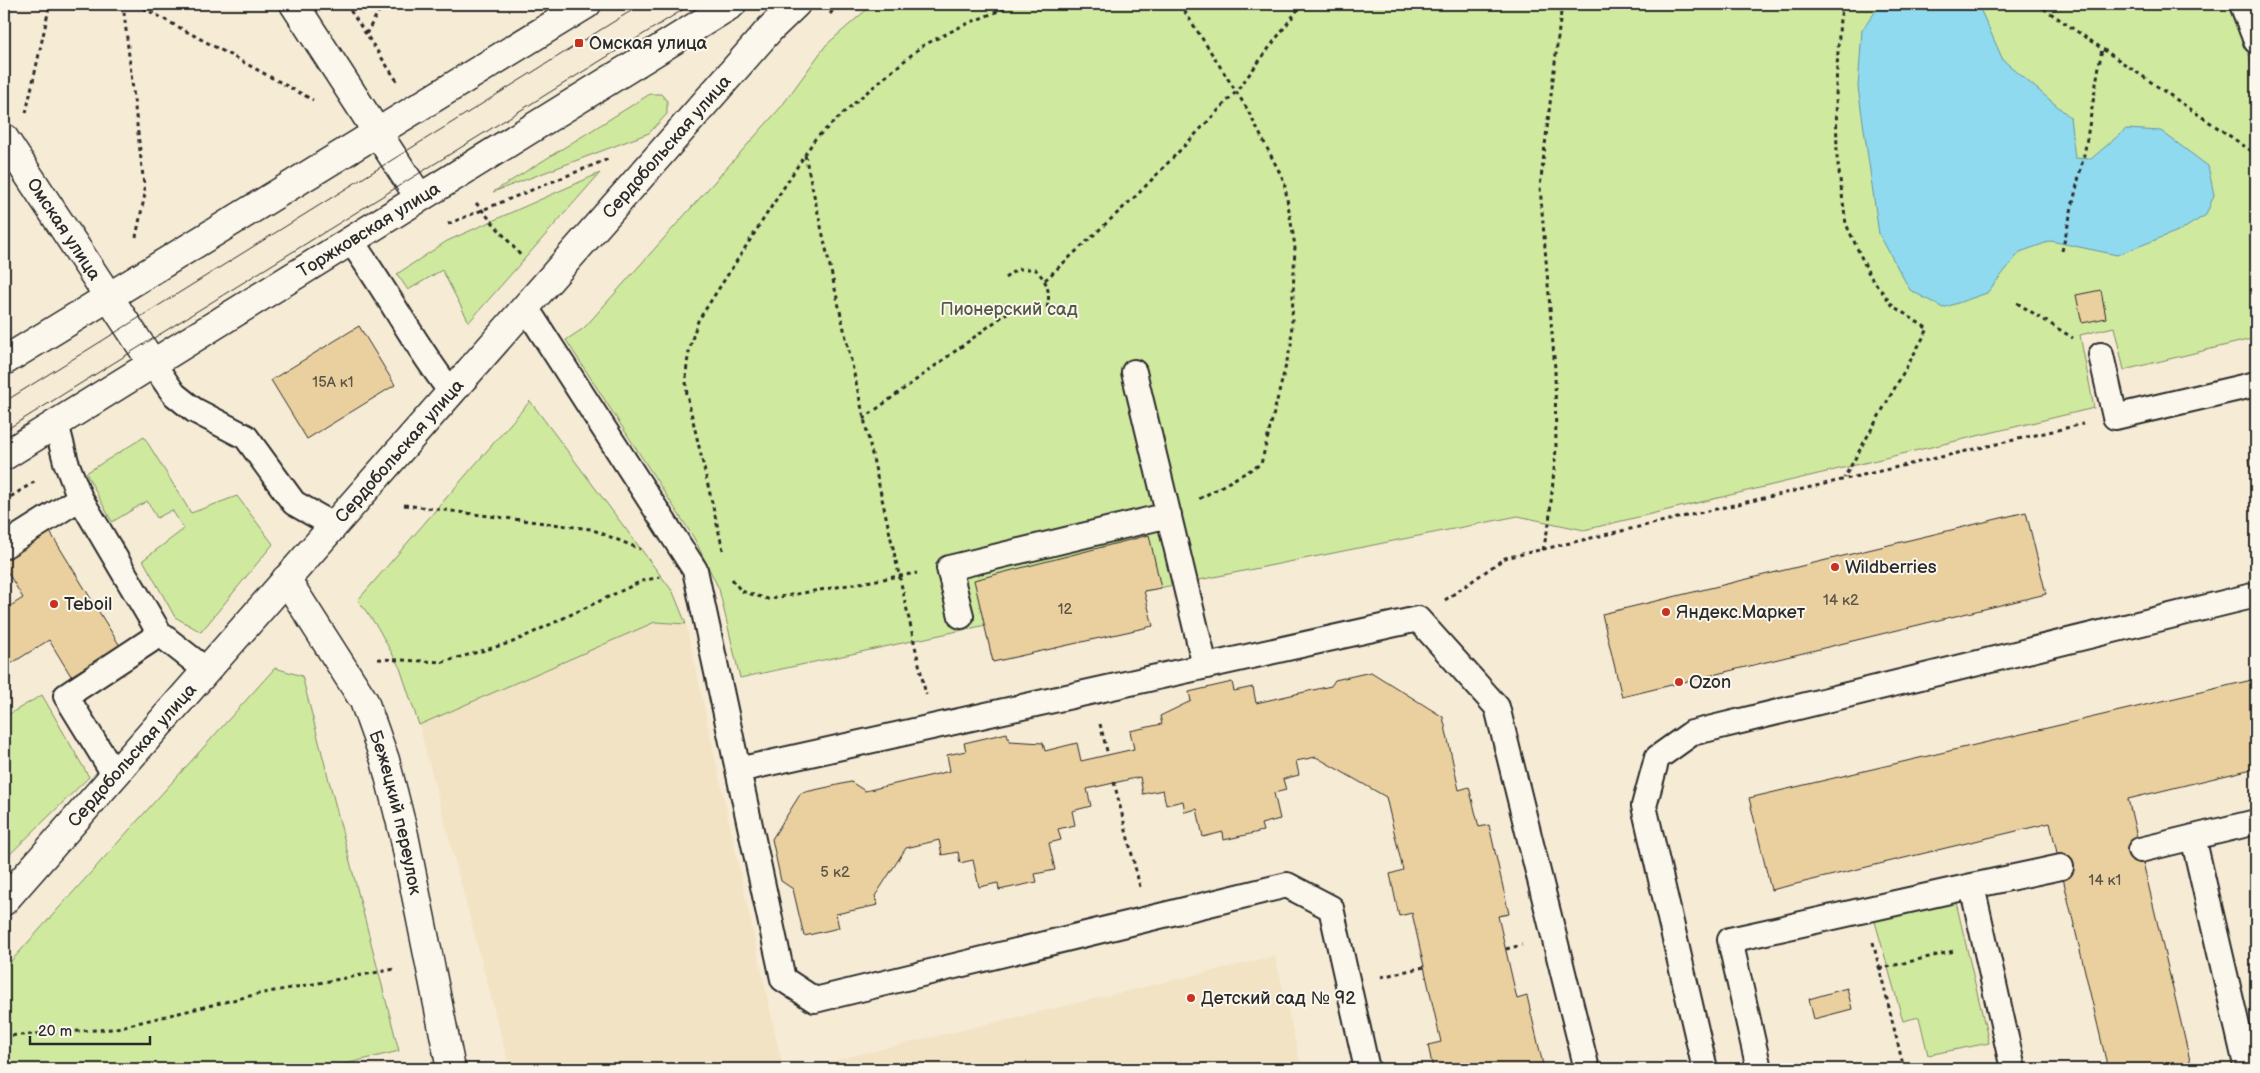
<svg xmlns="http://www.w3.org/2000/svg" width="2260" height="1073" font-family="'Balsamiq Sans',sans-serif">
  <rect width="100%" height="100%" fill="#f6ebd5"/>
  <filter id="ink" filterUnits="userSpaceOnUse"><feTurbulence type="fractalNoise" baseFrequency=".02" numOctaves="2"/><feDisplacementMap in="SourceGraphic" scale="10" xChannelSelector="R" yChannelSelector="G"/><feConvolveMatrix kernelMatrix="1 2 1 2 8 2 1 2 1" color-interpolation-filters="sRGB"/></filter>
  <g filter="url(#ink)">
    <!-- built -->
    <path fill="#f2e3c5" d="M 655,622 L 686,624 L 783,1069 L 510,1069 L 419,725 Z
      M 1275,956 L 1302,1069 L 798,1069 L 920,1040 Z"/>
    <!-- green -->
    <path fill="#cfe99f" stroke="#7d8a65" d="M 873,4 L 2227,4 L 2248,50 L 2256,87 L 2256,338 L 2124,370 L 2114,327 L 2080,335 L 2094,408 L 1584,530 L 1518,516 L 1144,591 L 740,678 L 719,589 L 694,538 L 566,340 L 584,328 L 781,107 L 826,45 Z
      M 650,94 L 661,94 L 667,101 L 667,114 L 649,133 L 493,192 Z
      M 600,173 L 469,322 L 442,270 L 408,290 L 397,274 L 447,241 Z
      M 530,401 L 673,592 L 686,624 L 655,622 L 419,725 L 400,668 L 378,628 L 358,600 Z
      M 144,437 L 191,513 L 237,496 L 273,544 L 201,632 L 175,617 L 143,560 L 184,529 L 172,510 L 157,518 L 147,501 L 112,522 L 86,473 Z
      M 275,668 L 302,676 L 399,1051 L 324,1069 L 4,1069 L 4,969 Z
      M 42,695 L 89,777 L 4,860 L 4,717 Z
      M 1955,898 L 1989,1043 L 1928,1055 L 1919,1017 L 1903,1021 L 1874,918 Z"/>
    <!-- water -->
    <path fill="#8fdaef" stroke="#6794a1" d="M 1881,4 L 1978,4 L 2003,60 L 2070,117 L 2075,158 L 2091,159 L 2126,129 L 2161,131 L 2208,166 L 2214,195 L 2206,215 L 2183,229 L 2117,255 L 2051,241 L 2020,252 L 1987,293 L 1943,308 L 1910,290 L 1879,234 L 1858,87 L 1862,30 Z"/>
    <!-- building -->
    <path fill="#ead09f" stroke="#2b2b2b" d="M 2101,290 L 2106,318 L 2082,323 L 2076,295 Z
      M 359,326 L 395,385 L 307,439 L 271,380 Z
      M 2256,458 L 2256,491 L 2249,459 Z
      M 2026,512 L 2046,594 L 1622,697 L 1602,614 Z
      M 50,532 L 120,646 L 71,676 L 49,640 L 4,668 L 4,610 L 23,598 L 4,566 L 4,560 Z
      M 1149,535 L 1161,588 L 1144,591 L 1153,626 L 993,662 L 974,580 Z
      M 1371,672 L 1443,717 L 1459,790 L 1469,787 L 1479,827 L 1489,825 L 1509,914 L 1498,916 L 1517,999 L 1527,996 L 1544,1069 L 1433,1069 L 1428,1045 L 1441,1042 L 1412,913 L 1399,916 L 1390,874 L 1403,870 L 1386,797 L 1316,757 L 1296,761 L 1299,775 L 1283,779 L 1286,790 L 1274,793 L 1280,819 L 1261,824 L 1263,831 L 1224,840 L 1223,832 L 1203,837 L 1197,809 L 1185,812 L 1183,801 L 1166,805 L 1163,790 L 1143,794 L 1140,777 L 1087,789 L 1091,806 L 1072,811 L 1075,825 L 1058,829 L 1061,840 L 1049,843 L 1055,870 L 1035,874 L 1037,882 L 999,890 L 998,883 L 979,887 L 973,860 L 960,863 L 958,852 L 942,855 L 939,840 L 906,848 L 875,896 L 878,905 L 836,914 L 839,928 L 804,936 L 793,889 L 781,881 L 772,839 L 801,793 L 851,782 L 865,791 L 950,771 L 947,755 L 966,751 L 964,743 L 1007,733 L 1009,741 L 1043,743 L 1045,751 L 1077,743 L 1081,761 L 1134,749 L 1130,731 L 1162,724 L 1160,716 L 1191,701 L 1189,692 L 1232,682 L 1234,691 L 1253,687 L 1256,703 L 1331,686 L 1335,680 Z
      M 2256,679 L 2256,768 L 2128,799 L 2192,1069 L 2108,1069 L 2050,823 L 1771,890 L 1749,798 Z
      M 1847,988 L 1852,1009 L 1814,1019 L 1809,999 Z"/>
    <g fill="none" stroke-linecap="round" stroke-linejoin="round">
      <!-- service casing -->
      <g stroke="#2b2b2b" stroke-width="28">
        <path id="service" d="M 2242,4 L 2256,41
          M 350,240 C 387,290 414,345 452,393
          M 525,306 L 695,570 L 783,979 L 815,1000 L 1287,885 L 1331,908 L 1367,1069
          M 2101,355 L 2115,417 L 2256,384
          M 153,364 L 174,394 L 194,410 L 246,437 L 294,503 L 333,525
          M 1134,372 L 1205,666
          M 80,498 L 160,634
          M 4,546 L 80,498 L 66,462 L 56,423
          M 961,616 L 949,568 L 1169,515
          M 738,770 L 1418,619 L 1497,707 L 1587,1069
          M 114,774 L 66,696 L 160,634 L 206,670
          M 2193,837 L 2247,1069
          M 2140,850 L 2256,822
          M 1972,886 L 2061,867
          M 1705,1069 L 1644,806 L 1657,758 L 1692,733 L 2256,595
          M 1759,1069 L 1730,940 L 1972,886 L 2013,1069"/>
      </g>
      <!-- minor casing -->
      <g stroke="#2b2b2b" stroke-width="31">
        <g id="minor">
          <path d="M 294,4 L 419,197"/>
          <path id="s1" d="M 4,138 L 153,364"/>
          <path id="s2" d="M 286,579 L 364,701 L 385,760 L 404,835 L 451,1069"/>
        </g>
      </g>
      <!-- tertiary casing -->
      <g stroke="#2b2b2b" stroke-width="31">
        <g id="tertiary">
          <path id="s3" d="M 4,901 L 770,29 L 796,4"/>
        </g>
      </g>
      <!-- secondary casing -->
      <g stroke="#2b2b2b" stroke-width="31">
        <g id="secondary">
          <path d="M 4,361 L 587,4"/>
          <path id="s4" d="M 4,456 L 732,4"/>
        </g>
      </g>
      <!-- path -->
      <path stroke="#2b2b2b" stroke-width="3" stroke-dasharray="4 4" stroke-linecap="butt" d="M 123,4 L 145,194 L 136,237
        M 136,4 L 313,100
        M 346,4 L 397,81
        M 1180,4 L 1246,107 L 1284,181 L 1295,246 L 1291,345 L 1261,464 L 1199,499
        M 1844,4 L 1840,18 L 1836,85 L 1837,157 L 1846,224 L 1870,276 L 1893,306 L 1928,329 L 1844,478
        M 2037,4 L 2256,154
        M 830,14 L 838,4
        M 366,34 L 383,4
        M 26,113 L 50,4
        M 805,155 L 926,695
        M 476,203 L 522,257
        M 448,224 L 608,159
        M 2062,251 L 2085,150 L 2102,48
        M 1005,278 L 1017,269 L 1035,269 C 1047,281 1051,291 1047,308
        M 1045,280 L 1138,194 L 1236,92 L 1302,4
        M 2017,303 L 2073,338
        M 863,419 L 1011,310
        M 4,501 L 37,480
        M 404,505 L 591,529 L 640,549
        M 723,550 L 687,395 C 684,368 689,347 698,321 L 815,139 L 860,98 L 922,46 L 962,26 L 1015,4
        M 1543,550 L 1549,523 L 1556,449 L 1555,369 L 1540,187 L 1562,4
        M 732,579 L 741,591 L 768,599 L 917,573
        M 1445,600 L 1505,558 L 2083,424
        M 378,659 L 443,662 L 513,642 L 642,581 L 660,577
        M 1100,724 L 1108,755
        M 1114,782 L 1140,887
        M 1873,942 L 1904,1069
        M 1506,949 L 1522,945
        M 1879,969 L 1954,951
        M 1381,977 L 1424,967
        M 4,1036 L 112,1029 L 258,994 L 395,969"/>
      <!-- service -->
      <use href="#service" stroke="#fbf7ec" stroke-width="24"/>
      <!-- minor -->
      <use href="#minor" stroke="#fbf7ec" stroke-width="28"/>
      <!-- tertiary -->
      <use href="#tertiary" stroke="#fbf7ec" stroke-width="28"/>
      <!-- secondary -->
      <use href="#secondary" stroke="#fbf7ec" stroke-width="28"/>
      <!-- tram -->
      <path stroke="#2b2b2b" stroke-width="1" d="M 4,402 L 642,4
        M 4,431 L 692,4"/>
    </g>
  </g>
  <!-- markers -->
  <g fill="#c8321e" stroke="#fbf7ec" stroke-width="2">
    <rect x="574" y="38" width="10" height="10" rx="2.5"/>
    <circle cx="1835" cy="567" r="5"/>
    <circle cx="54" cy="604" r="5"/>
    <circle cx="1666" cy="612" r="5"/>
    <circle cx="1679" cy="682" r="5"/>
    <circle cx="1191" cy="998" r="5"/>
  </g>
  <g text-anchor="middle" stroke-width="4" stroke-linejoin="round" paint-order="stroke">
    <!-- number labels -->
    <g font-size="15" fill="#5b5448">
      <text x="333" y="387">15А к1</text>
      <text x="1841" y="605">14 к2</text>
      <text x="1065" y="614">12</text>
      <text x="835" y="877">5 к2</text>
      <text x="2105" y="885">14 к1</text>
    </g>
    <!-- poi labels -->
    <g font-size="18" fill="#2b2b2b" stroke="#fbf7ec" text-anchor="start">
      <text x="589" y="49">Омская улица</text>
      <text x="1845" y="573">Wildberries</text>
      <text x="64" y="610">Teboil</text>
      <text x="1676" y="618">Яндекс.Маркет</text>
      <text x="1689" y="688">Ozon</text>
      <text x="1201" y="1004">Детский сад № 92</text>
    </g>
    <!-- street labels -->
    <g font-size="18" fill="#2b2b2b" stroke="#fbf7ec">
      <text dy="6" stroke="none"><textPath href="#s3" startOffset="1004">Сердобольская улица</textPath></text>
      <text dy="6" stroke="none"><textPath href="#s1" startOffset="109">Омская улица</textPath></text>
      <text dy="6" stroke="none"><textPath href="#s4" startOffset="429">Торжковская улица</textPath></text>
      <text dy="6" stroke="none"><textPath href="#s3" startOffset="599">Сердобольская улица</textPath></text>
      <text dy="6" stroke="none"><textPath href="#s3" startOffset="194">Сердобольская улица</textPath></text>
      <text dy="6" stroke="none"><textPath href="#s2" startOffset="261">Бежецкий переулок</textPath></text>
    </g>
    <!-- park labels -->
    <g font-size="18" fill="#545a48" stroke="#fbf7ec">
      <text x="1009" y="315">Пионерский сад</text>
    </g>
  </g>
  <!-- margin -->
  <rect width="2260" height="1073" fill="none" stroke="#fbf7ec" stroke-width="20"/>
  <rect x="10" y="10" width="2240" height="1053" fill="none" stroke="#2b2b2b" stroke-width="2" filter="url(#ink)"/>
  <!-- scale -->
  <path d="M30 1036v8h120v-8" fill="none" stroke="#2b2b2b" stroke-width="2.5"/>
  <text x="38" y="1036" font-size="15" fill="#2b2b2b" stroke="#fbf7ec" stroke-width="4" paint-order="stroke">20 m</text>
</svg>
